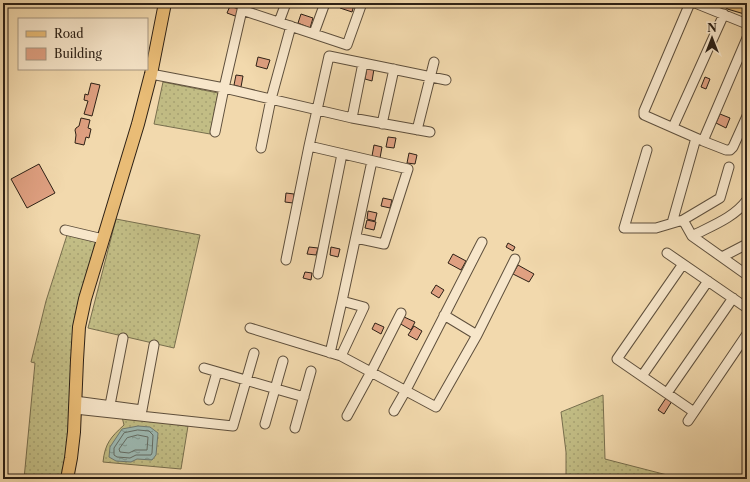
<svg xmlns="http://www.w3.org/2000/svg" width="750" height="482" font-family="'Libre Caslon Text',serif">
  <defs>
    <pattern id="grass-dots" width="8" height="8" patternUnits="userSpaceOnUse"><rect width="8" height="8" fill="#c2bd85"/><path d="M2 2h.1M6 6h.1" fill="none" stroke="#a7a272" stroke-width="1.8" stroke-linecap="round"/></pattern>
    <pattern id="water-ripples" width="26" height="14" patternUnits="userSpaceOnUse"><rect width="26" height="14" fill="#9db9b2"/><path d="M2 4q2-2 4 0t4 0M15 11q2-2 4 0t4 0" fill="none" stroke="#809690"/></pattern>
  </defs>
  <rect width="100%" height="100%" fill="#f2d9ad"/>
  <filter id="stains"><feTurbulence type="fractalNoise" baseFrequency=".005" numOctaves="4"/><feColorMatrix values="0 0 0 0 .2 0 0 0 0 .09 0 0 0 0 .02 0 0 0 .5 -.17"/></filter>
  <radialGradient id="worn" r=".72"><stop offset=".6" stop-color="#630" stop-opacity="0"/><stop offset="1" stop-color="#630" stop-opacity=".3"/></radialGradient>
  <!-- grass -->
  <path fill="url(#grass-dots)" stroke="#786f4e" d="M 163,82 L 218,93 L 210,134 L 154,124 Z
    M 116,219 L 200,235 L 174,348 L 88,328 Z
    M 67,235 L 96,242 L 74,322 L 67,453 L 61,479 L 24,479 L 35,363 L 31,362 L 46,301 Z
    M 603,395 L 605,459 L 671,476 L 670,479 L 566,479 L 566,452 L 561,412 Z
    M 122,417 L 188,426 L 181,469 L 103,462 C 105,443 111,437 124,425 Z"/>
  <!-- water -->
  <path fill="url(#water-ripples)" stroke="#707c74" d="M 138,426 L 150,427 L 158,433 L 156,455 L 152,460 L 137,459 L 131,462 L 116,461 L 109,457 L 110,447 L 122,429 Z"/>
  <g fill="none" stroke-linecap="round" stroke-linejoin="round">
    <!-- shore -->
    <path stroke="#656d64" stroke-width="1" d="M 138,430 L 149,431 L 153,435 L 152,453 L 151,455 L 136,455 L 130,458 L 117,457 L 114,455 L 114,448 L 124,433 Z
      M 138,435 L 148,437 L 147,450 L 135,450 L 129,453 L 120,452 L 119,449 L 127,438 Z"/>
  </g>
  <!-- building -->
  <path fill="#dfa081" stroke="#2d2116" d="M 342,3 L 350,3 L 354,5 L 352,12 L 340,8 Z
    M 230,6 L 241,10 L 238,17 L 227,13 Z
    M 301,14 L 313,18 L 310,28 L 298,23 Z
    M 258,57 L 270,60 L 267,69 L 256,66 Z
    M 367,68 L 374,69 L 372,81 L 365,79 Z
    M 236,75 L 243,76 L 241,87 L 234,85 Z
    M 705,77 L 710,79 L 706,89 L 701,87 Z
    M 91,83 L 100,85 L 92,116 L 84,114 L 88,101 L 84,100 L 85,94 L 88,95 Z
    M 720,114 L 730,118 L 726,128 L 716,123 Z
    M 81,118 L 90,120 L 88,128 L 91,129 L 89,138 L 86,137 L 84,145 L 75,143 L 76,135 L 75,130 L 76,128 L 79,126 Z
    M 388,137 L 396,138 L 394,148 L 386,147 Z
    M 374,145 L 382,147 L 380,158 L 372,156 Z
    M 409,153 L 417,155 L 415,164 L 407,163 Z
    M 39,164 L 55,193 L 27,208 L 11,179 Z
    M 286,193 L 294,194 L 293,203 L 285,202 Z
    M 383,198 L 392,200 L 390,208 L 381,206 Z
    M 368,211 L 377,213 L 375,221 L 367,219 Z
    M 367,220 L 376,222 L 374,230 L 365,228 Z
    M 508,243 L 515,247 L 513,251 L 506,247 Z
    M 309,247 L 318,248 L 316,255 L 307,254 Z
    M 331,247 L 340,249 L 338,257 L 330,255 Z
    M 453,254 L 466,261 L 461,270 L 448,263 Z
    M 518,265 L 534,274 L 529,282 L 513,274 Z
    M 305,272 L 312,273 L 311,280 L 303,278 Z
    M 436,285 L 444,290 L 439,298 L 431,293 Z
    M 402,316 L 415,322 L 411,330 L 399,323 Z
    M 375,323 L 384,327 L 381,334 L 372,329 Z
    M 414,326 L 422,331 L 417,340 L 408,335 Z
    M 666,398 L 672,401 L 664,414 L 658,410 Z"/>
  <g fill="none" stroke-linecap="round" stroke-linejoin="round">
    <!-- minor casing -->
    <g stroke="#5e4f3c" stroke-width="11">
      <path id="minor" d="M 690,3 L 644,111 L 644,115 L 703,141 L 726,150 L 730,150 L 733,147 L 747,116
        M 695,3 L 747,24
        M 242,10 L 347,45 L 362,3
        M 279,22 L 286,3
        M 314,33 L 325,3
        M 151,74 L 224,88 L 352,118 L 430,132
        M 352,118 L 363,63
        M 382,124 L 394,69
        M 673,127 L 724,14
        M 417,130 L 434,62
        M 215,132 L 224,88 L 242,10 L 245,3
        M 703,141 L 747,38
        M 309,146 L 408,169 L 384,244 L 356,238
        M 261,148 L 271,99 L 291,26
        M 647,150 L 624,228 L 656,228 L 683,220 L 720,198 L 729,167
        M 683,220 L 692,236 L 747,275
        M 672,223 L 696,138
        M 65,230 L 103,239
        M 692,236 C 711,226 734,218 747,200
        M 667,253 L 747,308
        M 722,257 L 747,244
        M 286,260 L 309,146 L 329,56 L 446,80
        M 683,264 L 617,359 L 694,412
        M 318,274 L 342,154
        M 444,315 L 477,335
        M 250,328 L 341,356 L 436,407 L 477,335 L 515,259
        M 330,353 L 342,301 L 372,161
        M 341,356 L 364,307 L 342,301
        M 204,368 L 304,397
        M 642,376 L 708,281
        M 667,393 L 733,298
        M 209,400 L 217,372
        M 75,401 L 142,410 L 154,345
        M 110,405 L 123,338
        M 75,409 L 233,426 L 254,353
        M 394,411 L 406,390 L 482,242
        M 347,416 L 371,372 L 401,313
        M 688,421 L 747,334
        M 265,424 L 283,361
        M 295,428 L 311,371"/>
    </g>
    <!-- major casing -->
    <g stroke="#2d2116" stroke-width="14">
      <path id="major" d="M 730,3 L 747,8
        M 67,479 L 71,458 L 74,432 L 77,360 L 79,327 L 85,299 L 138,124 L 151,74 L 165,3"/>
    </g>
    <!-- minor -->
    <use href="#minor" stroke="#f7e6ca" stroke-width="9"/>
    <!-- major -->
    <use href="#major" stroke="#e9bc76" stroke-width="12"/>
  </g>
  <!-- margin -->
  <rect width="750" height="482" fill="none" stroke="#f2d9ad" stroke-width="16"/>
  <rect x="4" y="4" width="742" height="474" fill="none" stroke="#2d2116" stroke-width="2"/>
  <rect x="8" y="8" width="734" height="466" fill="none" stroke="#2d2116"/>
  <!-- legend -->
  <rect x="18" y="18" width="130" height="52" fill="#f7e6ca" stroke="#a69782"/>
  <rect x="26" y="31" width="20" height="6" fill="#e9bc76" stroke="#a69782"/>
  <text x="54" y="38" font-size="12" fill="#2d2116">Road</text>
  <rect x="26" y="48" width="20" height="12" fill="#dfa081" stroke="#a69782"/>
  <text x="54" y="58" font-size="12" fill="#2d2116">Building</text>
  <!-- north arrow -->
  <g transform="translate(712 38)" stroke="#f7e6ca" stroke-width="3" paint-order="stroke">
  <path d="M0-3L7 15L0 10L-7 15Z" fill="#2d2116"/>
  <text y="-6" font-size="11" font-weight="bold" text-anchor="middle" fill="#2d2116">N</text>
  </g>
  <rect width="100%" height="100%" filter="url(#stains)"/>
  <rect width="100%" height="100%" fill="url(#worn)"/>
</svg>
